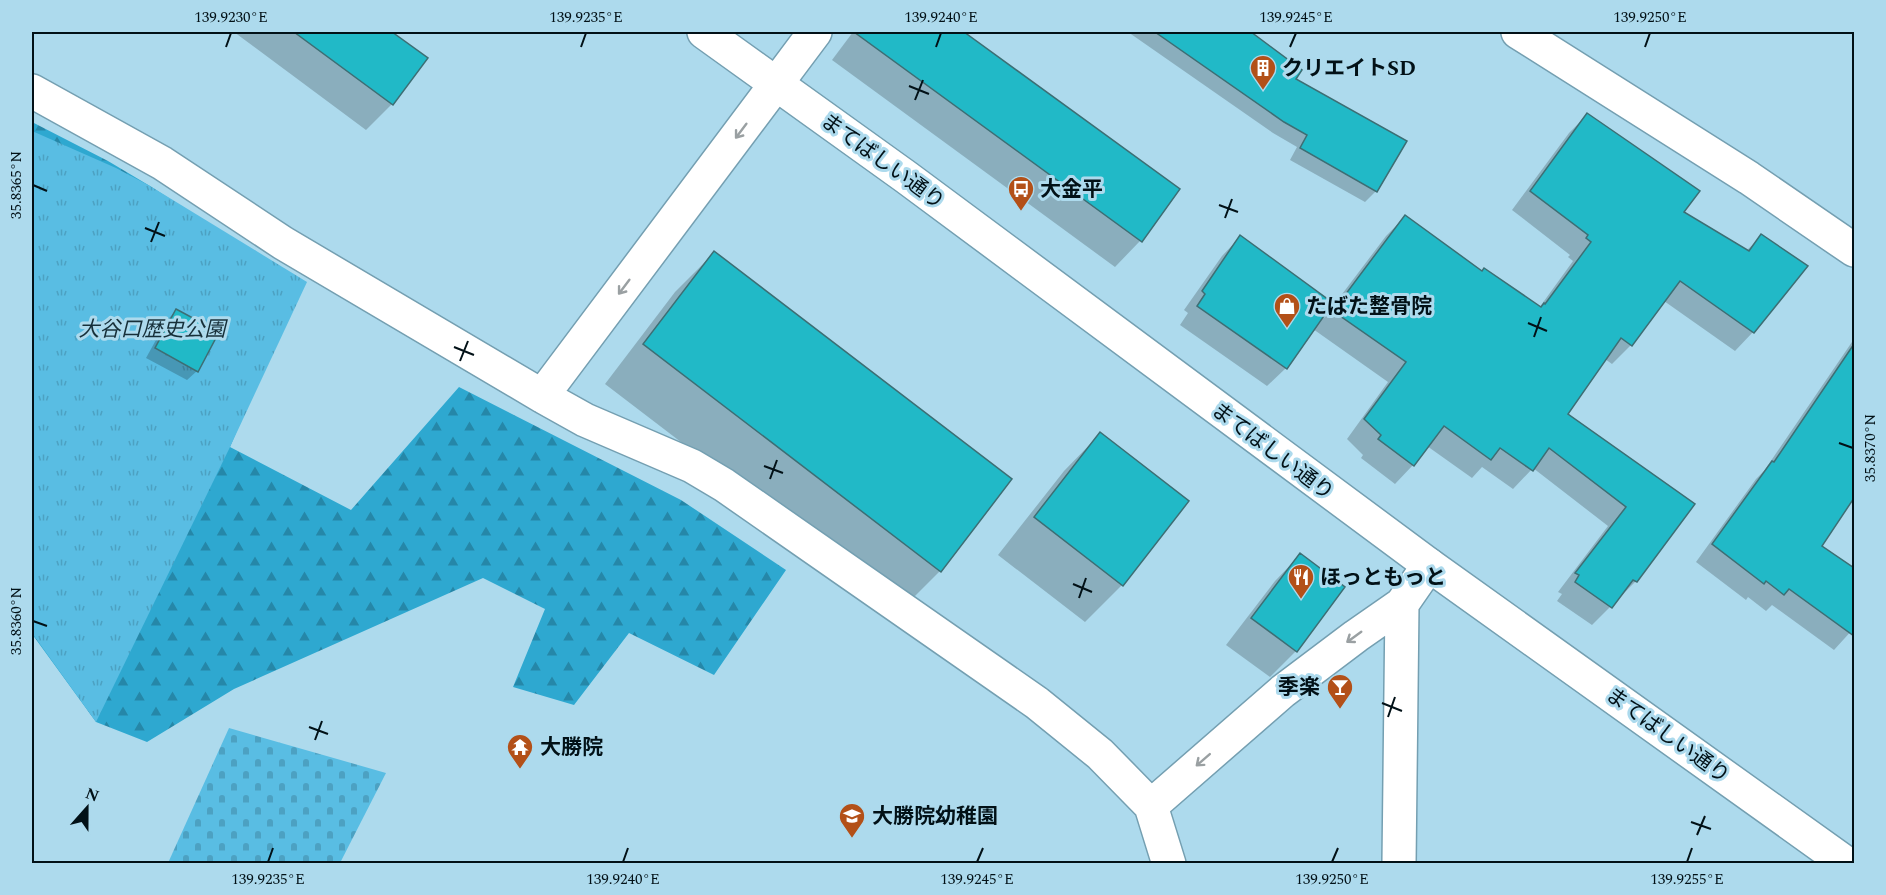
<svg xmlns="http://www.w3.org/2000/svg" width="1886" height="895" font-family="Spectral,'Noto Sans JP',serif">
  <defs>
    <pattern id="forest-firs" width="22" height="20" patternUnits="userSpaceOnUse" patternTransform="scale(1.5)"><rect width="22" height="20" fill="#2ea8d0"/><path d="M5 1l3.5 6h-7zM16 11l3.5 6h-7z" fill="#2587a8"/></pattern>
    <pattern id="cemetery-stones" width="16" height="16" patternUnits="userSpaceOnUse" patternTransform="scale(1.5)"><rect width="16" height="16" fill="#59bde3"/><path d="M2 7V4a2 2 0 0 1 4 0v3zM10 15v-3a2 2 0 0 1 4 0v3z" fill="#4ca1c2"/></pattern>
    <pattern id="park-tufts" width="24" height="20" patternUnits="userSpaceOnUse" patternTransform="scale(1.5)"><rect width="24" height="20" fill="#59bde3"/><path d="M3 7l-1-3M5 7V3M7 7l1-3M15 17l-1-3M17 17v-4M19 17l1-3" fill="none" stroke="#4ca1c2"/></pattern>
  </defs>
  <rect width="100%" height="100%" fill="#addaed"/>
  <!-- forest -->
  <path fill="url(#forest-firs)" d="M 32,122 L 108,161 L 150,186 L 300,283 L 230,447 L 351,510 L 459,387 L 681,500 L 786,570 L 714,675 L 629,633 L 574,705 L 513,687 L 545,609 L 483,578 L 234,689 L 147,742 L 96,722 L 32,634 Z"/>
  <!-- cemetery -->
  <path fill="url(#cemetery-stones)" d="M 229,728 L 386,773 L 340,863 L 168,863 Z"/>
  <!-- park -->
  <path fill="url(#park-tufts)" d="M 32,131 L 116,168 L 150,186 L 307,282 L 230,447 L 96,722 L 32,633 Z"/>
  <!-- shadow -->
  <path fill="#0003" d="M 234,32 L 389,32 L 426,58 L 392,104 L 366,130 Z
    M 853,32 L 961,32 L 1178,190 L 1140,241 L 1115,267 L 832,60 Z
    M 1128,32 L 1249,32 L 1300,71 L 1293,79 L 1376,191 L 1365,202 L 1290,160 L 1297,147 L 1273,133 Z
    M 1587,115 L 1682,212 L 1746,251 L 1762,236 L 1753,332 L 1735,351 L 1664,301 L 1631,345 L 1612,364 L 1605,359 L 1566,415 L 1693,505 L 1636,581 L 1592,625 L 1557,601 L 1562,594 L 1558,592 L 1608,526 L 1533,468 L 1513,489 L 1482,467 L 1472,478 L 1427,446 L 1413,465 L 1395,484 L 1361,458 L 1363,455 L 1347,439 L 1388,382 L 1313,329 L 1286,368 L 1267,386 L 1180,325 L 1188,313 L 1184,310 L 1222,256 L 1240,237 L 1324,318 L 1386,236 L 1405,217 L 1481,273 L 1539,308 L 1573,261 L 1568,257 L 1570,255 L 1512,210 L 1569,133 Z
    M 714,253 L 1010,480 L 940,571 L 901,610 L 605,384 L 675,292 Z
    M 176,311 L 197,371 L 187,380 L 146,358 L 167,320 Z
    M 1854,339 L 1854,495 L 1820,546 L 1854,570 L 1854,628 L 1834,650 L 1772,605 L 1766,611 L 1748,597 L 1746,600 L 1696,562 L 1756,479 L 1764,471 Z
    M 1100,434 L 1187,501 L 1122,585 L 1085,622 L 998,555 L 1064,471 Z
    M 1300,555 L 1343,587 L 1296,651 L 1270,677 L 1226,645 L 1275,581 Z"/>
  <!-- building -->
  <path fill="#21b9c7" stroke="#3d6e74" stroke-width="1.5" d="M 294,32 L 392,32 L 428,58 L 393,105 Z
    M 854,32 L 964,32 L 1180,189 L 1142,242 Z
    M 1155,32 L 1251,32 L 1302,70 L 1296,79 L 1407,141 L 1377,192 L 1300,148 L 1307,135 L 1284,122 Z
    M 1587,113 L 1700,191 L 1684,212 L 1749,251 L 1761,234 L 1808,266 L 1754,333 L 1680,281 L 1632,346 L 1621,338 L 1568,414 L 1695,504 L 1637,582 L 1633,580 L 1612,608 L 1575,582 L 1579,575 L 1575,573 L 1626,507 L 1549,448 L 1533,471 L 1500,448 L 1491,460 L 1444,426 L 1414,466 L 1378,439 L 1381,435 L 1364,419 L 1406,362 L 1333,311 L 1405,215 L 1482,271 L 1484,268 L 1541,307 L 1544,303 L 1545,304 L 1591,242 L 1586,238 L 1588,235 L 1530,191 Z
    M 1240,235 L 1333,303 L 1287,369 L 1197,306 L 1205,294 L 1202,291 Z
    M 714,251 L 1012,479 L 941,572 L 643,344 Z
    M 176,309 L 219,332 L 198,372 L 155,348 Z
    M 1854,344 L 1854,498 L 1822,546 L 1854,568 L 1854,636 L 1789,589 L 1784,595 L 1766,581 L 1764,584 L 1712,544 L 1772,461 L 1774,462 Z
    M 1100,432 L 1189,501 L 1123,586 L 1034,517 Z
    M 1300,553 L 1345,587 L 1297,652 L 1251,618 Z"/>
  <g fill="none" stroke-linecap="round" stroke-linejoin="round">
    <!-- street casing -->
    <g stroke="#749fb1" stroke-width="36">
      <path id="street" d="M 1518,32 L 1749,178 L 1854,250
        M 32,91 L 162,163 L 283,243 L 542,396 L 585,420 L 692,466 L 724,485 L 1037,703 L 1100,754 L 1151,806 L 1169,864
        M 542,396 L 815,32
        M 1151,806 L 1283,691 L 1356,636 L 1402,604
        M 1399,864 L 1402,604 L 1429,565"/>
    </g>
    <!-- secondary casing -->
    <g stroke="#749fb1" stroke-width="36">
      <path id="secondary" d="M 704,32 L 906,177 L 1429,565 L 1847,864"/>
    </g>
    <!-- street -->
    <use href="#street" stroke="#fff" stroke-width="33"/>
    <!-- secondary -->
    <use href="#secondary" stroke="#fff" stroke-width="33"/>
  </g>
  <!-- one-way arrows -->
  <defs><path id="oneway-shaft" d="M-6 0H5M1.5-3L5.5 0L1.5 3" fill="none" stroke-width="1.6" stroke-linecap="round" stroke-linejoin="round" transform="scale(1.5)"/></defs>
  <g stroke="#9aa0a2">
    <use href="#oneway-shaft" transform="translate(741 131) rotate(127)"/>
    <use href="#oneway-shaft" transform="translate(624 287) rotate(127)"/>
    <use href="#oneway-shaft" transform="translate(1354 637) rotate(144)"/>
    <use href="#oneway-shaft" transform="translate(1203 760) rotate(139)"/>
  </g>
  <!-- ticks -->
  <path fill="none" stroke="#021117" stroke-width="2" d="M 226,47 L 231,33M 581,47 L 586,33M 936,47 L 941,33M 1290,47 L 1296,33M 1645,47 L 1650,33M 909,86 L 929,94M 915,100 L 923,80M 33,185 L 47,191M 1219,205 L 1238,212M 1225,218 L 1232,199M 145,228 L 165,236M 151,242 L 159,222M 1528,323 L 1547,331M 1534,337 L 1541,317M 454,347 L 474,355M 460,361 L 468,341M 1839,443 L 1853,448M 764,466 L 783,473M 770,479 L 777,460M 1073,584 L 1092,592M 1079,598 L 1086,578M 33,621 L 47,626M 1382,703 L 1402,711M 1388,717 L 1395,697M 309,727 L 328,734M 315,740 L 322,721M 1691,822 L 1711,829M 1697,835 L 1705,816M 268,862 L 273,848M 623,862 L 628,848M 977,862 L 983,848M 1332,862 L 1338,848M 1687,862 L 1692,848"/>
  <!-- icons -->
  <defs>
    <g id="building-pin" transform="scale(1.35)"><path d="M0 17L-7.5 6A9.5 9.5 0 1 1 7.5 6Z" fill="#b35018" stroke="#addaed"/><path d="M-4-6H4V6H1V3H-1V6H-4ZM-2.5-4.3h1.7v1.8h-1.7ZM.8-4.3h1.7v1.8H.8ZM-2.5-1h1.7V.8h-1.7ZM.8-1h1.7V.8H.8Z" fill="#fff"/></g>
    <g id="bus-pin" transform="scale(1.35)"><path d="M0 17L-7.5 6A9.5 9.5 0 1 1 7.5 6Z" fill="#b35018" stroke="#addaed"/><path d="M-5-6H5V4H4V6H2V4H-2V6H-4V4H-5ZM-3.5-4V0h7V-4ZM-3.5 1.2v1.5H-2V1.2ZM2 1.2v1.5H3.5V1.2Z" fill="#fff"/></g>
    <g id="shop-pin" transform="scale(1.35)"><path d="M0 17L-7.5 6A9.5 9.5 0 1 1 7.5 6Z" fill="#b35018" stroke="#addaed"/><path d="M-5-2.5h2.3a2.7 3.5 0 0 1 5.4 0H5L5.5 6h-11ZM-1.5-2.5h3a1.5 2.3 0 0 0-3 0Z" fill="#fff"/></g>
    <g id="restaurant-pin" transform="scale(1.35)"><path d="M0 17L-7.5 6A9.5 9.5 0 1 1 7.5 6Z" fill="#b35018" stroke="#addaed"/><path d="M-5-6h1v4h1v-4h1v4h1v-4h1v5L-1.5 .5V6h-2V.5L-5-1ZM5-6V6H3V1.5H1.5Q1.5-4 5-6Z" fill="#fff"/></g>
    <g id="bar-pin" transform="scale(1.35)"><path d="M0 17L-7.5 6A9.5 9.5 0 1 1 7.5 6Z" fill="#b35018" stroke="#addaed"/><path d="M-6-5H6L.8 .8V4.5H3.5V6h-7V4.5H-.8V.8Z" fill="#fff"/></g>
    <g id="temple-pin" transform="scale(1.35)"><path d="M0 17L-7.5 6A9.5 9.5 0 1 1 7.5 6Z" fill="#b35018" stroke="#addaed"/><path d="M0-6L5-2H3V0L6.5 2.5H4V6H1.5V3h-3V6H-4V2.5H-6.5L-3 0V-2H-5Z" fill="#fff"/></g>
    <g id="school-pin" transform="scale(1.35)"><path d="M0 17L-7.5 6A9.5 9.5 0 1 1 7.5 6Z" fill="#b35018" stroke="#addaed"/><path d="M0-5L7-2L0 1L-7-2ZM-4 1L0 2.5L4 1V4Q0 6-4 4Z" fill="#fff"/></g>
  </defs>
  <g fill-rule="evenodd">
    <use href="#building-pin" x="1263" y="68"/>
    <use href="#bus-pin" x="1021" y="189"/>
    <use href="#shop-pin" x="1287" y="306"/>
    <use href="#restaurant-pin" x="1301" y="577"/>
    <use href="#bar-pin" x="1340" y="687"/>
    <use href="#temple-pin" x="520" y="747"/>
    <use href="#school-pin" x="852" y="816"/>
  </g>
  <g text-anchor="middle" stroke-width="6" stroke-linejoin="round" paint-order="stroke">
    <!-- poi labels -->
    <g font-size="21" font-weight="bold" fill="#021117" stroke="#addaed" text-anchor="start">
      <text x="1282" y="75">クリエイトSD</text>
      <text x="1040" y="196">大金平</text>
      <text x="1306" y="313">たばた整骨院</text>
      <text x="1320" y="584">ほっともっと</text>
      <text x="1320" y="694" text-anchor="end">季楽</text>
      <text x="540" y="754">大勝院</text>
      <text x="872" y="823">大勝院幼稚園</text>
    </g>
    <!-- street labels -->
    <g font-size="21" fill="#021117" stroke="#addaed">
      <text transform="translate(883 161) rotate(36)" y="7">まてばしい通り</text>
      <text transform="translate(1273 451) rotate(37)" y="7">まてばしい通り</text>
      <text transform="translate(1668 735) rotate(36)" y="7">まてばしい通り</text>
    </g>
    <!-- park labels -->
    <g font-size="21" font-style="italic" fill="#162f39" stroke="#addaed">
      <text x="152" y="336">大谷口歴史公園</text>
    </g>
  </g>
  <!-- border -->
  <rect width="1886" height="895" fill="none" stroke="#addaed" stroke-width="66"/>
  <!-- north arrow -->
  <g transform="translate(87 808) rotate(21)" stroke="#addaed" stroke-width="4.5" paint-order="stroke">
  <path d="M0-4.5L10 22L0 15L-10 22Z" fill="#021117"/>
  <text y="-9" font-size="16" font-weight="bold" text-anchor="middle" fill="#021117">N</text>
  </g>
  <rect x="33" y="33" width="1820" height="829" fill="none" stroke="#021117" stroke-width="2"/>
  <g font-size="15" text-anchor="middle" fill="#021117">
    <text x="231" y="22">139.9230°E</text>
    <text x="586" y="22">139.9235°E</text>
    <text x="941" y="22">139.9240°E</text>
    <text x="1296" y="22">139.9245°E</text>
    <text x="1650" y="22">139.9250°E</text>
    <text transform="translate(16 185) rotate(-90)" y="5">35.8365°N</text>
    <text transform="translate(1870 448) rotate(-90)" y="5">35.8370°N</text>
    <text transform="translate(16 621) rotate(-90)" y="5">35.8360°N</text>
    <text x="268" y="884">139.9235°E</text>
    <text x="623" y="884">139.9240°E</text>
    <text x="977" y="884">139.9245°E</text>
    <text x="1332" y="884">139.9250°E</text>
    <text x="1687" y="884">139.9255°E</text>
  </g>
</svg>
